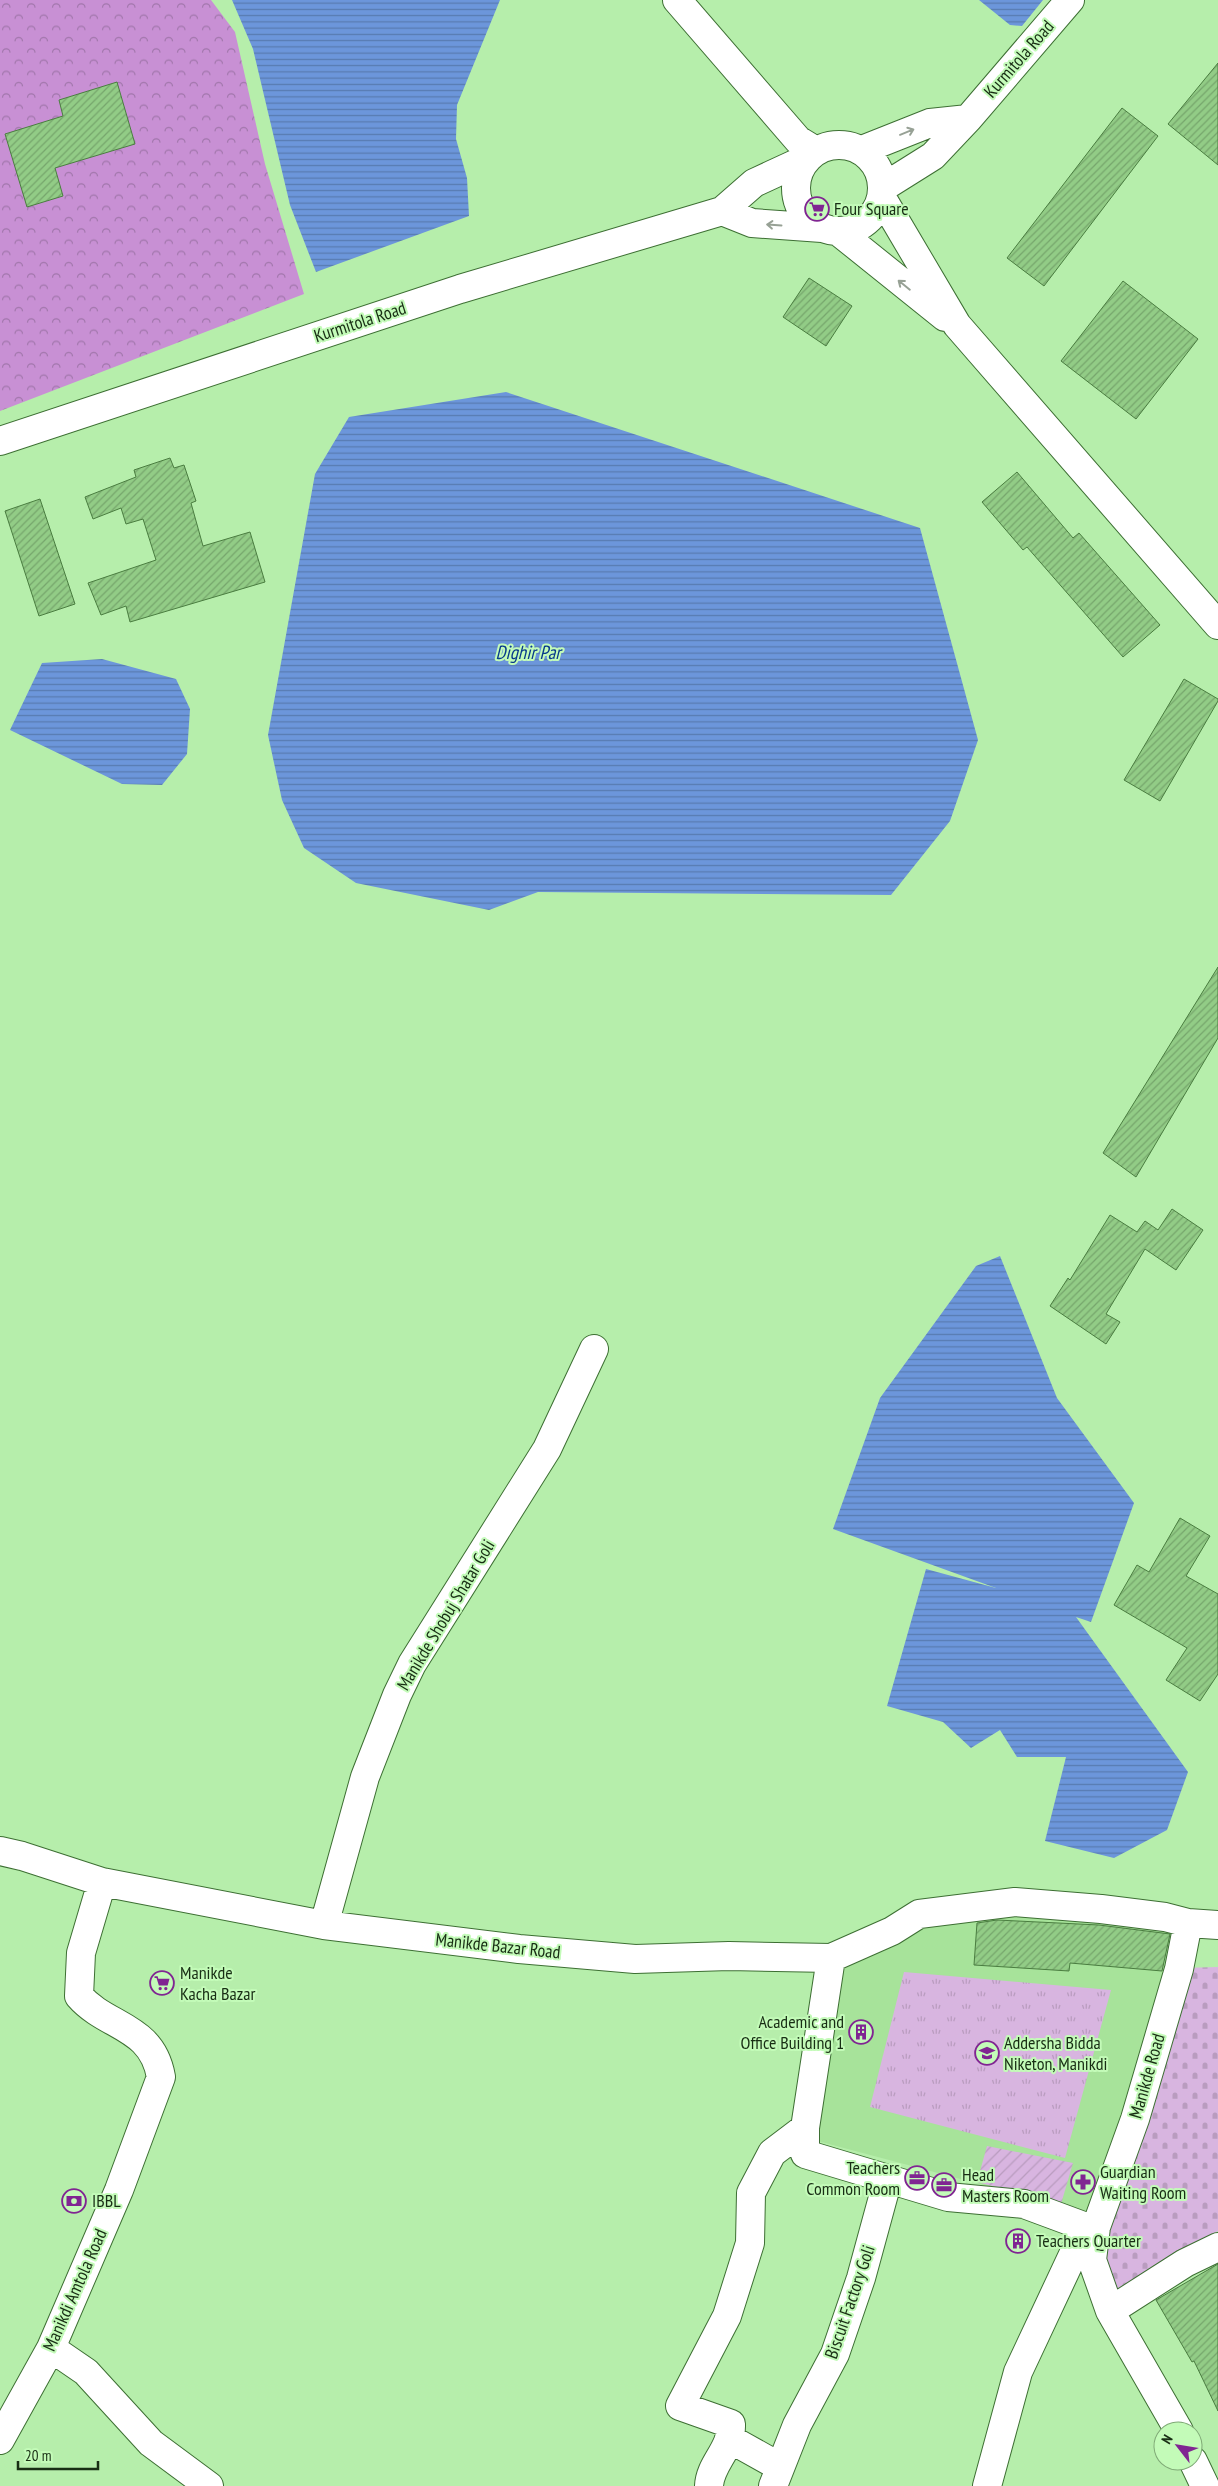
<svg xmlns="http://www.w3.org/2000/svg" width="1218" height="2486" font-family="'PT Sans Narrow',sans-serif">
  <defs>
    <pattern id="forest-crowns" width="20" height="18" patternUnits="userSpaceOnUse" patternTransform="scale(1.25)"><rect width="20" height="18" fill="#c890d4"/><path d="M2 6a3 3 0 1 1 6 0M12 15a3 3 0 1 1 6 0" fill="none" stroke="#a176ab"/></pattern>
    <pattern id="cemetery-stones" width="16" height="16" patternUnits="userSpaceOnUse" patternTransform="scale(1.25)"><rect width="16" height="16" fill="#d8b5e0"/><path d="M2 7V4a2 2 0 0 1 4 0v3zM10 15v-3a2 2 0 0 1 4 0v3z" fill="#b99cbf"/></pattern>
    <pattern id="park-tufts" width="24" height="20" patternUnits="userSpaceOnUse" patternTransform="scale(1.25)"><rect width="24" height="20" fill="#d8b5e0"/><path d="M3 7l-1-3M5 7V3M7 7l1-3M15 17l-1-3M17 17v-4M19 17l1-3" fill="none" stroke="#b99cbf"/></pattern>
    <pattern id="garden-furrows" width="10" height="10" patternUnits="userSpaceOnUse" patternTransform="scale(1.25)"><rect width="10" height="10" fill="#d8b5e0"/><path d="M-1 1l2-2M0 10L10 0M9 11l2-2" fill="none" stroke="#b99cbf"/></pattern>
    <pattern id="water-rules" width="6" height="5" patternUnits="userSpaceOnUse" patternTransform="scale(1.25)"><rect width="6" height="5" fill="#6c96db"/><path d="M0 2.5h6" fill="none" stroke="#587bb0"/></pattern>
    <pattern id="building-hatch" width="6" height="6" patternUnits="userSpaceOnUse" patternTransform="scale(1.25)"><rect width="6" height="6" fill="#92cc86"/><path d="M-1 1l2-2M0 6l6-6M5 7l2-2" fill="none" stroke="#76a66c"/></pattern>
  </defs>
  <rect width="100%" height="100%" fill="#b6eeab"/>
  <!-- built -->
  <path fill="#a7e39a" d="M 1010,1910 L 1179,1926 L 1093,2212 L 1074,2209 L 810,2139 L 845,1962 L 930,1918 Z"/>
  <!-- forest -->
  <path fill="url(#forest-crowns)" d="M 0,0 L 211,0 L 235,32 L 265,164 L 304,294 L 0,411 Z"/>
  <!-- cemetery -->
  <path fill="url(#cemetery-stones)" d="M 1218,1967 L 1218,2231 L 1127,2286 L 1103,2293 L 1089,2260 L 1182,1968 Z"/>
  <!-- park -->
  <path fill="url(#park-tufts)" d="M 904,1972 L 1111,1990 L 1065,2158 L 870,2107 Z"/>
  <!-- garden -->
  <path fill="url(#garden-furrows)" d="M 987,2146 L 1073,2163 L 1061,2204 L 977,2182 Z"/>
  <!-- water -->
  <path fill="url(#water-rules)" d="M 232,0 L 500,0 L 457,105 L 456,139 L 467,178 L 469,216 L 316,272 L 290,205 L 253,49 Z
    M 979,0 L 1043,0 L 1022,26 L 1010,25 Z
    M 506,392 L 920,528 L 978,740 L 950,821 L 891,895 L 538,892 L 489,910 L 356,883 L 304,848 L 282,800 L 268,735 L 315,474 L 349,417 Z
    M 102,659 L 176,679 L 190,709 L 187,754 L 162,785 L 122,784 L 10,730 L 42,663 Z
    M 1000,1256 L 1057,1398 L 1134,1503 L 1091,1622 L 1076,1617 L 1188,1772 L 1167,1830 L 1114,1858 L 1045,1841 L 1066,1757 L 1017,1757 L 1000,1730 L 971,1748 L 943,1722 L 887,1706 L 926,1569 L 996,1588 L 833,1529 L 880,1398 L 976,1266 Z"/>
  <!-- building -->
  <path fill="url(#building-hatch)" stroke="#4a7d40" d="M 1218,63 L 1218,165 L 1168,124 Z
    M 117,82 L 135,144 L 55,168 L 63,196 L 27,207 L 5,134 L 63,116 L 59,100 Z
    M 1122,108 L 1158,136 L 1044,286 L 1007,258 Z
    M 809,278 L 852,306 L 826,346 L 783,317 Z
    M 1123,281 L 1198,339 L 1136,419 L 1061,361 Z
    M 170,458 L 174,468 L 184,465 L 196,501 L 191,503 L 203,546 L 250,532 L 265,582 L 130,622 L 126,606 L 101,615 L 88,583 L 156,560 L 143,519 L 126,524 L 121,508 L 93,519 L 85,497 L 136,477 L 134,470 Z
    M 1017,472 L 1073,538 L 1079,533 L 1160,625 L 1123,657 L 1027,547 L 1023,550 L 982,502 Z
    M 40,499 L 75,604 L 39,616 L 5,511 Z
    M 1184,679 L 1218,699 L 1218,701 L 1160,801 L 1124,780 Z
    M 1218,967 L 1218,1038 L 1136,1177 L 1103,1153 Z
    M 1172,1209 L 1203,1230 L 1176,1270 L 1145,1249 L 1106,1314 L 1120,1322 L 1106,1344 L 1050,1306 L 1068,1278 L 1070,1280 L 1110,1215 L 1137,1232 L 1145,1221 L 1158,1230 Z
    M 1180,1518 L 1210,1536 L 1186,1576 L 1218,1594 L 1218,1674 L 1200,1701 L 1166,1680 L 1187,1648 L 1114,1605 L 1137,1565 L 1149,1572 Z
    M 997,1920 L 1099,1925 L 1170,1934 L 1162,1971 L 1070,1963 L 1069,1971 L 974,1965 L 977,1923 Z
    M 1218,2264 L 1218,2411 L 1194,2361 L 1192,2362 L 1156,2300 Z"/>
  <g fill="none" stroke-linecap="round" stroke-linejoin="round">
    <!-- minor casing -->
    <g stroke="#3d6f33" stroke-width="30">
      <path id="minor" d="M 677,0 L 798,140 L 816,151
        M796 188a43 43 0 1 1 86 0a43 43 0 1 1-86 0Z
        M 862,150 L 930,123 L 968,119
        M 882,188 L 933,156 L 968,119 L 1070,0
        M 882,198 L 957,325 L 1218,625
        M 722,211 L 752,223 L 822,228
        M 839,232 L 945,317
        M 0,441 L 460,289 L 722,211 L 754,183 L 808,158
        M 0,1851 L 22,1856 L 102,1882 L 324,1925 L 519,1949 L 635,1959 L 729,1956 L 831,1958 L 892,1931 L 919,1914 L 1015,1902 L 1101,1909 L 1165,1917 L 1188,1923 L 1179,1969 L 1135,2119 L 1096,2227 L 1092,2260 L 1110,2311 L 1185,2263 L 1218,2247
        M 1188,1923 L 1218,1925
        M 324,1925 L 365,1777 L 397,1695 L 412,1664 L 547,1449 L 594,1349
        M 831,1958 L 805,2128 L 805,2154 L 948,2197 L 1024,2204 L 1086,2227 L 1096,2227
        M 1110,2311 L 1179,2431
        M 51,2348 L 86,2372 L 151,2443 L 209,2486
        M 730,2439 L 780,2467
        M 0,2440 L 51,2348 L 119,2190 L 161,2077 C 152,2025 107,2028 79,1996 L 81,1953 L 102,1882
        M 1193,2461 L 1205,2486
        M 709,2486 C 710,2463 732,2450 731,2424 L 680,2406 L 727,2316 L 750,2243 L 751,2193 L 772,2153 L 805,2128
        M 773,2486 L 797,2425 L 835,2354 L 861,2278 L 888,2179
        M 987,2486 L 1018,2372 L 1086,2227"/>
    </g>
    <!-- minor -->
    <use href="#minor" stroke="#fff" stroke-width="28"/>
  </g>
  <!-- one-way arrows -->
  <defs><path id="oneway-shaft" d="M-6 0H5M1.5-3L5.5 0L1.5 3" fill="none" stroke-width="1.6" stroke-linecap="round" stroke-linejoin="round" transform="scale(1.25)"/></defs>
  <g stroke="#97a195">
    <use href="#oneway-shaft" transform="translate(907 132) rotate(-22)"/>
    <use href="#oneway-shaft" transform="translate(774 225) rotate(-176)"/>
    <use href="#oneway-shaft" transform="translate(904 285) rotate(-141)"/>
  </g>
  <!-- icons -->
  <defs>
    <g id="supermarket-ring" transform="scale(1.25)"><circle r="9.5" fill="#c3fbb8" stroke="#802592" stroke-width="1.5"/><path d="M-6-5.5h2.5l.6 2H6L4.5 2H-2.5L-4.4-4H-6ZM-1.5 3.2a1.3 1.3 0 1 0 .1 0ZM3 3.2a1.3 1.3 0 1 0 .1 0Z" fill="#802592"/></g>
    <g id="building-ring" transform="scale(1.25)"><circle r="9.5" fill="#c3fbb8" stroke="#802592" stroke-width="1.5"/><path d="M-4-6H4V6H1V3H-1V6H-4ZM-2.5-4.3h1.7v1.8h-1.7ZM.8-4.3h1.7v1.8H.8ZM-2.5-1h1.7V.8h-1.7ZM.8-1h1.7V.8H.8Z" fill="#802592"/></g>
    <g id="school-ring" transform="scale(1.25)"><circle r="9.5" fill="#c3fbb8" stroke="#802592" stroke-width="1.5"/><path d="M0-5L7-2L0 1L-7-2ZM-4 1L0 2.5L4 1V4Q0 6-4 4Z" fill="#802592"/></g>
    <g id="office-ring" transform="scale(1.25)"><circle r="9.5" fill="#c3fbb8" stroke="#802592" stroke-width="1.5"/><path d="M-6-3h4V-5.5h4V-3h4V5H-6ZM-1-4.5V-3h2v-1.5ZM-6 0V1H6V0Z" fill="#802592"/></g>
    <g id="pharmacy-ring" transform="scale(1.25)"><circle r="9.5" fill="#c3fbb8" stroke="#802592" stroke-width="1.5"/><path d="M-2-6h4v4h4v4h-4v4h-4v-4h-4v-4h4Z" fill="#802592"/></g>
    <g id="bank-ring" transform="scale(1.25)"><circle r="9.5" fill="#c3fbb8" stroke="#802592" stroke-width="1.5"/><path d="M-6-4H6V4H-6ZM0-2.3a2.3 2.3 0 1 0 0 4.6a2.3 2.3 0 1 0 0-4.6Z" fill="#802592"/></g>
  </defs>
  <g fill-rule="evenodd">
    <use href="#supermarket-ring" x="817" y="209"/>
    <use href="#supermarket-ring" x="162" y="1983"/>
    <use href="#building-ring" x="861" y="2032"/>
    <use href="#school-ring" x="987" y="2053"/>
    <use href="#office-ring" x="917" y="2178"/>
    <use href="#pharmacy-ring" x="1083" y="2182"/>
    <use href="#office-ring" x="944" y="2185"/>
    <use href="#bank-ring" x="74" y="2201"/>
    <use href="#building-ring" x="1018" y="2241"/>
  </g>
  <g text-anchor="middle" stroke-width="4" stroke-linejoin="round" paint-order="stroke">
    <!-- street labels -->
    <g font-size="18" fill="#182e14" stroke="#c3fbb8">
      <text transform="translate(1019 59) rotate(-49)" y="6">Kurmitola Road</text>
      <text transform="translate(360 322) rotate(-18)" y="6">Kurmitola Road</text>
      <text transform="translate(446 1615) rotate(-59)" y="6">Manikde Shobuj Shatar Goli</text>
      <text transform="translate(498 1946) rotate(6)" y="6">Manikde Bazar Road</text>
      <text transform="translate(1147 2076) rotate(-74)" y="6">Manikde Road</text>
      <text transform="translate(75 2290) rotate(-66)" y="6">Manikdi Amtola Road</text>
      <text transform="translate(850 2302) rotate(-71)" y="6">Biscuit Factory Goli</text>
    </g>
    <!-- poi labels -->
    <g font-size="18" fill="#182e14" stroke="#c3fbb8" text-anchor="start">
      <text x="834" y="215">Four Square</text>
      <text x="180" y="1979">Manikde<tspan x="180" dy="21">Kacha Bazar</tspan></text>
      <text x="844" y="2028" text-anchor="end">Academic and<tspan x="844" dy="21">Office Building 1</tspan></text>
      <text x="1004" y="2049">Addersha Bidda<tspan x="1004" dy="21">Niketon, Manikdi</tspan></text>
      <text x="900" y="2174" text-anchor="end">Teachers<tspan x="900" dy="21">Common Room</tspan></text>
      <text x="1100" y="2178">Guardian<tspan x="1100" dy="21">Waiting Room</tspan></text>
      <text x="962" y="2181">Head<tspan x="962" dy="21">Masters Room</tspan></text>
      <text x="92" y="2207">IBBL</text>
      <text x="1036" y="2247">Teachers Quarter</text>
    </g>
    <!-- water labels -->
    <g font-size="19" font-style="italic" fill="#083a8b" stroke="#c3fbb8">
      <text x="528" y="659">Dighir Par</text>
    </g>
  </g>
  <!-- north arrow -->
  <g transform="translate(1178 2446) rotate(301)"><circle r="24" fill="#c3fbb8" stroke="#7fa976"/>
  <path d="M0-4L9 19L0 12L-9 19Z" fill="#802592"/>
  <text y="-8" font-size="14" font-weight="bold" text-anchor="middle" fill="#182e14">N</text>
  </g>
  <!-- scale -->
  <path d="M18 2461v8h80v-8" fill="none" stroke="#182e14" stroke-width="2.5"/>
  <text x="25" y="2461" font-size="15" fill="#182e14" stroke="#c3fbb8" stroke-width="4" paint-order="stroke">20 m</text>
</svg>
